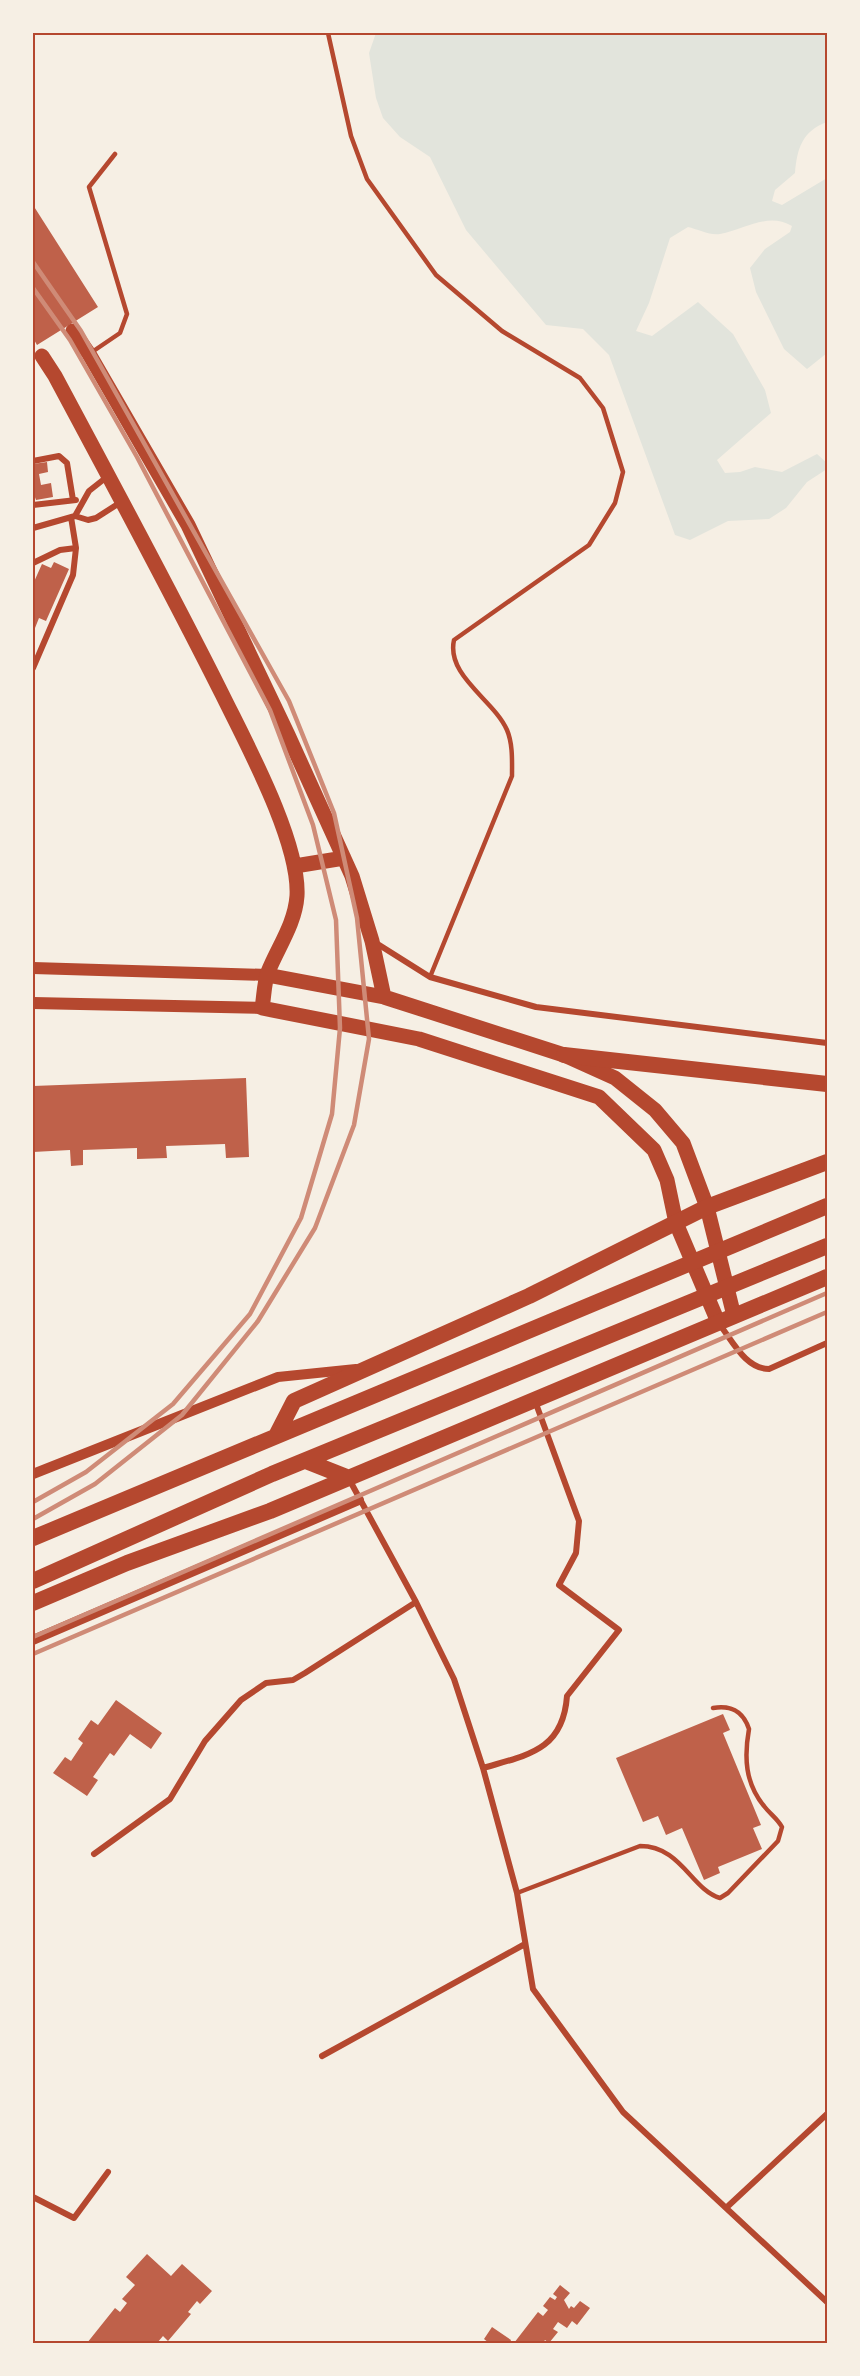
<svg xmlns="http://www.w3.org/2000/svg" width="860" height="2376" font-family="Karla,sans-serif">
  <rect width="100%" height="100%" fill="#f6efe4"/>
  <!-- green -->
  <path fill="#e2e4dc" d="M 376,33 L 827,33 L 827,122 C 802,131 797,149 795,173 L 775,190 L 772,201 L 782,205 L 827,178 L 827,353 L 807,369 L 784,349 L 756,292 L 750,268 L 765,249 L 790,232 L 792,226 C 768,212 746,229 720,234 C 711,236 697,229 688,227 L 670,238 L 649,303 L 636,331 L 652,336 L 698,302 L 733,334 L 765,390 L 771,413 L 717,460 L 725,473 L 740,472 L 755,467 L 782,472 L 817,454 L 827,463 L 827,469 L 807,482 L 786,508 L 769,519 L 728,521 L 690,540 L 675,535 L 609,355 L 583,329 L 546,325 L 466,230 L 430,157 L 400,137 L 383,118 L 376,98 L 369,53 Z"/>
  <!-- building -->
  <path fill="#bf614a" d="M 33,205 L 98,307 L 37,345 L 33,338 Z
    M 47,462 L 48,472 L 39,474 L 41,485 L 51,483 L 53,497 L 36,500 L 33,492 L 33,464 Z
    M 54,562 L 69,569 L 46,621 L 39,618 L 33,633 L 33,584 L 42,564 L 51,568 Z
    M 246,1078 L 249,1157 L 226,1158 L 225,1144 L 166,1146 L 167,1158 L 137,1159 L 137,1148 L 83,1150 L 83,1165 L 71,1166 L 70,1150 L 33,1152 L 33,1086 Z
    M 116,1700 L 162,1733 L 151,1749 L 130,1734 L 114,1756 L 110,1753 L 93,1777 L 98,1780 L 87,1796 L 53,1773 L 65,1757 L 71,1761 L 83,1743 L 78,1739 L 91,1720 L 98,1725 Z
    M 723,1714 L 730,1730 L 723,1733 L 761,1825 L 753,1828 L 762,1849 L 718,1867 L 720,1873 L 704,1880 L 682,1828 L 666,1835 L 658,1816 L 643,1822 L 616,1758 Z
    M 147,2254 L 171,2276 L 182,2264 L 212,2291 L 200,2304 L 197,2301 L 188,2312 L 191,2314 L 168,2341 L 163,2336 L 157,2343 L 87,2343 L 115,2308 L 120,2312 L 127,2303 L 122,2299 L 135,2285 L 126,2277 Z
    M 560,2285 L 570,2293 L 564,2300 L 569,2309 L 571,2306 L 574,2308 L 580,2301 L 590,2308 L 577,2325 L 572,2321 L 567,2328 L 558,2322 L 553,2329 L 558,2332 L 549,2343 L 545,2340 L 543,2343 L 514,2343 L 538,2312 L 543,2316 L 548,2310 L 543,2306 L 550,2297 L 555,2300 L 557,2297 L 553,2294 Z
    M 492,2327 L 511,2340 L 510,2343 L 489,2343 L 484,2339 Z"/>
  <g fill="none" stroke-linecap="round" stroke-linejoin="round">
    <!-- service -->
    <path stroke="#b5482f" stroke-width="4.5" d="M 328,33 L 351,136 L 367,179 L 436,275 L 502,331 L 580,378 L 603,408 L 623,472 L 615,503 L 589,545 L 454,640 C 446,676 494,700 507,730 C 513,744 512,762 512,776 L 430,977
      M 92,352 L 120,333 L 127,314 L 89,187 L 115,154
      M 517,1893 L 640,1846 C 681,1846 691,1889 720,1898 L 728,1893 L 778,1841 L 782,1827 C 777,1818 770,1814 764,1806 C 745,1783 744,1757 749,1729 C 743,1711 731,1705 713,1708"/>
    <!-- minor -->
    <path stroke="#b5482f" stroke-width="6" d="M 33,461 L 59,456 L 67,463 L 73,500
      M 33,505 L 76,500
      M 75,516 L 89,491 L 108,476
      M 33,528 L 75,516 L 88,520 L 96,518 L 121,502
      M 33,563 L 60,550 L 76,548
      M 33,668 L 73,575 L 76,548 L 71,517
      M 376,943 L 430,977 L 536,1007 L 827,1043
      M 720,1325 C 733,1342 746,1369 769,1369 L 827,1343
      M 349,1479 L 416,1602 L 454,1679 L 483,1768 L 517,1893 L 533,1989 L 623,2112 L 827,2302
      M 483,1768 C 527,1755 563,1751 567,1696 L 619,1630 L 559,1585 L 576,1553 L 579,1521 L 535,1401
      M 94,1854 L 170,1799 L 205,1741 L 241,1700 L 266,1683 L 293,1680 L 305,1673 L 416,1602
      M 322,2056 L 525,1944
      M 33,2197 L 74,2218 L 108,2172
      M 726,2208 L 827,2114"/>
    <!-- tertiary -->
    <path stroke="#b5482f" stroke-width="10" d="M 33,1474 L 278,1377 L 356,1369
      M 33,1640 L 359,1500"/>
    <!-- secondary -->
    <path stroke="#b5482f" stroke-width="12" d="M 33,968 L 267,975
      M 33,1003 L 262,1008"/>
    <!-- primary -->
    <path stroke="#b5482f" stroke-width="15" d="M 73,331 L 89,354 L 188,525 L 288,735 L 352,876 L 372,941 L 384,997
      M 42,356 L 55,376 C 111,481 168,586 222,694 C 246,743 300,842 297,896 C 295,924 278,947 268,972 C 264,983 264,997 262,1008 L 419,1039 L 599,1097 L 654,1150 L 667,1180 L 676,1223 L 718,1322
      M 295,866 L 344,858
      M 267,975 L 384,997 L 564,1055 L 615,1078 L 655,1110 L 683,1143 L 707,1207 L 734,1316"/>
    <!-- trunk -->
    <path stroke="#b5482f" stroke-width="16" d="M 564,1055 L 827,1084
      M 276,1436 L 294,1401 L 529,1296 L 707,1207 L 827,1162
      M 306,1461 L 349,1478
      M 33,1538 L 827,1206
      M 33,1581 L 272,1474 L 827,1246
      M 33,1603 L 127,1563 L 270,1511 L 827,1277"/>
    <!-- rail -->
    <path stroke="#cf8b77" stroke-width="4.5" d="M 33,262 L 81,331 L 289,701 L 334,813 L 357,918 L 369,1039 L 354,1125 L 315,1228 L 258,1321 L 182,1415 L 95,1484 L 33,1519
      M 33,288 L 70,340 L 137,457 L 270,710 L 313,825 L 336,920 L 340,1028 L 332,1114 L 301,1218 L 250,1314 L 173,1404 L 86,1472 L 33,1502
      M 33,1637 L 827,1293
      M 33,1654 L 827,1312"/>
  </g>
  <!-- border -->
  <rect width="860" height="2376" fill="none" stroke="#f6efe4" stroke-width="69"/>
  <rect x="34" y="34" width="792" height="2308" fill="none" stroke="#b5482f" stroke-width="2"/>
</svg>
